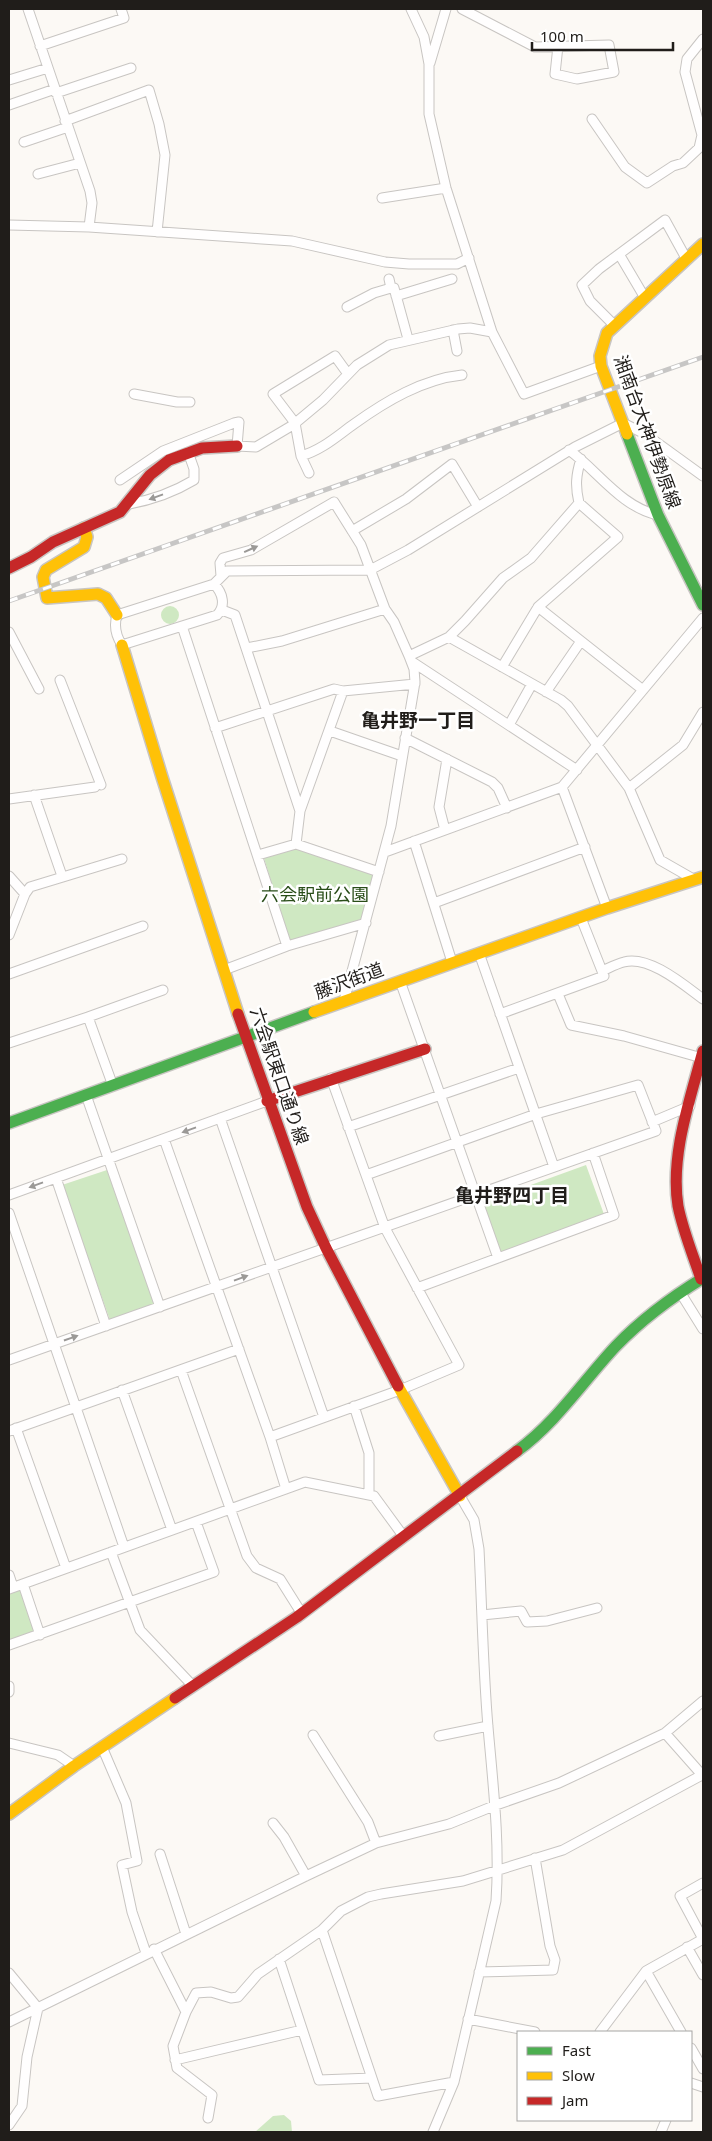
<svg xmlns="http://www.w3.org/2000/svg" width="712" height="2141" font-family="'Noto Sans','Noto Sans JP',sans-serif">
  <rect width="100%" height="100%" fill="#fcf9f5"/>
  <!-- green -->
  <path fill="#cfe8c2" d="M161 615a9 9 0 1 1 18 0a9 9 0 1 1-18 0Z
    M 296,849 L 374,875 L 362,919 L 290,944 L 264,858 Z
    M 586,1165 L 605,1217 L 499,1256 L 481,1203 Z
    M 107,1170 L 155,1307 L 111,1323 L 62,1185 Z
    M 21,1588 L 36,1632 L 9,1642 L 9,1592 Z
    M 284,2115 L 291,2121 L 292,2132 L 255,2132 L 273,2116 Z"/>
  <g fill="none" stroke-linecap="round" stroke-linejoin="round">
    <!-- street casing -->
    <g stroke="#c8c5c2" stroke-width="11">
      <path id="street" d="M 28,9 L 90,191 L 92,203 L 89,227
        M 411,9 L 424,37 L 429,64 L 429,114 L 446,188 L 492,332 L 524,394 L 601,366
        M 462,9 L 535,47 L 609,45 L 614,72 L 577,79 L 555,74 L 558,46
        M 40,46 L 124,18 L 121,9
        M 430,63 L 446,9
        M 9,80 L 48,68
        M 56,93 L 131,68
        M 9,105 L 55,89
        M 592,119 L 625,167 L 647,183 L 673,166 L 683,163 L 699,148 L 702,135 L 685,72 L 687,59 L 703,39
        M 65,121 L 149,90 L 159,124 L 165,155 L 157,232
        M 24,142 L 68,127
        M 38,174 L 80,163
        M 382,198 L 446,188
        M 9,225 L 89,227 L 292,241 L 385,262 L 409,264 L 457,264 L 469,258
        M 619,254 L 645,298
        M 389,279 L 391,288 L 394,288 L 408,339
        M 396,296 L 452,279
        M 347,307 L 374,293 L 391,288
        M 614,325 L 590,301 L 582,285 L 599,269 L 665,220 L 687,260
        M 453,330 L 457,351
        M 348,374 L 335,356 L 273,394 L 295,423 L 301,456 C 322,450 337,436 354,424 C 386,401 423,379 462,375
        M 134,394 L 177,402 L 190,402
        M 569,450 C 598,471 621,507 658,515
        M 301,456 L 309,473
        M 120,480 L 163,451 L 234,423 L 239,422 L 237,446 L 256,447 L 293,425 L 323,400 L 357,365 L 389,345 L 458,329 L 470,328 L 492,332
        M 129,504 C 152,500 174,492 194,480 L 194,469 L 188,452
        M 352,531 L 406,499 L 452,464 L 478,507
        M 221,576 L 220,563 L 223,558 L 251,550 L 334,502 L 361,545 L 385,609 L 394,622 L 409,656 L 414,669 L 415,682 L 391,826 L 344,1001
        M 214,584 L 227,571 L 370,570 L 408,550 L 575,447 L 623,423 L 645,434 L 703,476
        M 214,584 C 223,593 226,606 217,615 L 122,645 C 116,636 114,625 117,615 Z
        M 538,607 L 643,690
        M 222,610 L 235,615 L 300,811
        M 182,626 L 287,946
        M 9,632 L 39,689
        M 449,637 L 561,700 L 568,706 L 629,788 L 660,860 L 695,880
        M 247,648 L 282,641 L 385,609
        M 409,656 L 449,637 L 465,621 L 503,578 L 531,558 L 579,503 C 575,486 576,475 581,459
        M 411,661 L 577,770
        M 502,667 L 538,607 L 618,537 L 579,503
        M 60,680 L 101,785
        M 546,692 L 581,641
        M 509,725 L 532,684
        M 215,728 L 334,689 L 343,691 L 415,684
        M 330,731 L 402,756
        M 405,738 L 492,782 L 498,788 L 507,808
        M 562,787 L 607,908
        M 629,788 L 683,745 L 703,712
        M 34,795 L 62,876
        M 9,799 L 95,787
        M 445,830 L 439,807 L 447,759
        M 414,841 L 452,962
        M 296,844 L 300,811 L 343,691
        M 385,852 L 562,787 L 703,618
        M 258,855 L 296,844 L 379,872
        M 9,876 L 25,894
        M 434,903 L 585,847
        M 9,935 L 25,894 L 30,887 L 122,859
        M 479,953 L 554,1167
        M 224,970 L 287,946 L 366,923
        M 602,971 C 609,968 616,964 624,962 C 649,955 684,985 703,999
        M 9,974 L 143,926
        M 400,981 L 498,1258
        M 558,994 L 571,1025 L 624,1036 L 702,1058
        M 500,1014 L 604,976 L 581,918
        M 9,1043 L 88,1017
        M 113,1086 L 88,1017 L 163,990
        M 86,1095 L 160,1307
        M 220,1118 L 324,1417
        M 652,1122 L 690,1106
        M 348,1127 L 519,1068
        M 164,1139 L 270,1437 L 286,1489
        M 56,1178 L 106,1326
        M 9,1195 L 267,1101
        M 9,1213 L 124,1547
        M 417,1288 L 614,1215 L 593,1153
        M 680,1292 L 703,1329
        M 9,1360 L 656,1131 L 638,1085 L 536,1114 L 366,1175
        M 181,1370 L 247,1556 L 256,1568 L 280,1579 L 302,1614
        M 122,1390 L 172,1530
        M 354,1406 L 369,1453 L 369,1494
        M 16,1428 L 66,1568
        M 9,1431 L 239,1349
        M 270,1437 L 400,1390 L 459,1365 L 385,1228 L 331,1078
        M 111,1552 L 140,1630 L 193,1686
        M 9,1575 L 13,1587
        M 23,1584 L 40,1635
        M 9,1589 L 305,1482 L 374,1496 L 404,1537
        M 482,1615 L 521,1611 L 527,1622 L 547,1621 L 597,1608
        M 9,1645 L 214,1572 L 196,1522
        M 9,1686 L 9,1692
        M 665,1733 L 703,1776
        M 313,1735 L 368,1822 L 376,1843
        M 439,1736 L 488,1726
        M 9,1743 L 58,1755 L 74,1766
        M 102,1747 L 126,1803 L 137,1861 L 122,1865 L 132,1912 L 146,1953
        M 273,1823 L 284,1837 L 306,1876
        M 160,1854 L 186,1934
        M 322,1930 L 378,2096 L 454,2082
        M 703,1939 L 680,1896 L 703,1883
        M 687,1947 L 703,1975
        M 154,1949 L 186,2012
        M 279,1959 L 319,2080 L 372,2078
        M 646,1971 L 681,2032
        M 479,1972 L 553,1970 L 555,1960 L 550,1946 L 535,1858
        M 9,1973 L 38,2008 L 27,2057 L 22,2106 L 9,2125
        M 468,2019 L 535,2032
        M 9,2022 L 306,1876 L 376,1843 L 449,1824 L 496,1805 L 559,1783 L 665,1733 L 703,1701
        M 600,2032 L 646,1971 L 703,1939
        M 691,2048 L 703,2069
        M 175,2060 L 302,2030
        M 691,2083 L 703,2087
        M 208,2118 L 212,2095 L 177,2068 L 173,2046 L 186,2012 L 196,1993 L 211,1992 L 231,1998 L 238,1997 L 258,1974 L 322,1930 L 341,1911 L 368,1897 L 381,1894 L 463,1881 L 563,1850 L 702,1775
        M 433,2132 L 454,2082 L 496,1901 C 500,1842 493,1785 488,1727 C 483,1668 482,1608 479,1549 L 474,1520 L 460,1496
        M 661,2132 L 666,2120"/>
    </g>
    <!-- fast casing -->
    <g stroke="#c8c5c2" stroke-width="14">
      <path id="fast" d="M 627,434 L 658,515 L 703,605
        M 9,1123 L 314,1012
        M 517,1451 C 556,1423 584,1380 616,1346 C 642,1319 672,1297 703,1278"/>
    </g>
    <!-- slow casing -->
    <g stroke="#c8c5c2" stroke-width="14">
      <path id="slow" d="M 627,434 L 601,366 L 600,356 L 607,333 L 703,244
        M 84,528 L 87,537 L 84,547 L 46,570 L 43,577 L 47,598 L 98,594 L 106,598 L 117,615
        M 122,645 L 162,777 L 238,1014
        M 314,1012 L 607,908 L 703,877
        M 398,1386 L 460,1496
        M 9,1814 L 74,1766 L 175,1698"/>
    </g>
    <!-- jam casing -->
    <g stroke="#c8c5c2" stroke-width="14">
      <path id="jam" d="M 9,568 L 31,557 L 53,542 L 120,512 L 150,475 L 169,460 L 202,448 L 237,446
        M 238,1014 L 307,1207 L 326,1248 L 398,1386
        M 267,1101 L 425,1049
        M 701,1279 C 693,1255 683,1231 678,1206 C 670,1155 690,1100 703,1051
        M 175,1698 L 297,1617 L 517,1451"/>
    </g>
    <!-- street -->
    <use href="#street" stroke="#fffefe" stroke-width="9"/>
    <!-- fast -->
    <use href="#fast" stroke="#4caf50" stroke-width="11"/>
    <!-- slow -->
    <use href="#slow" stroke="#ffc107" stroke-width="11"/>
    <!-- jam -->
    <use href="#jam" stroke="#c62828" stroke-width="11"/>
    <!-- rail casing -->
    <g stroke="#c7c6c5" stroke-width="5">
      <path id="rail" d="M 9,601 L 703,357"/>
    </g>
    <!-- rail -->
    <use href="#rail" stroke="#fff" stroke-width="3" stroke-dasharray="9" stroke-linecap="butt"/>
  </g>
  <!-- one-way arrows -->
  <defs><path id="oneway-solid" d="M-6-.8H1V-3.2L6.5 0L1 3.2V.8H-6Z" transform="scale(1.25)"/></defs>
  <g fill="#9b9997">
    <use href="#oneway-solid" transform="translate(156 497) rotate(160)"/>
    <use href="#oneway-solid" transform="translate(251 549) rotate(-24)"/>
    <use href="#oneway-solid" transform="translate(189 1130) rotate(160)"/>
    <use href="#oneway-solid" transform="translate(36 1185) rotate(160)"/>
    <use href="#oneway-solid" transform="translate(241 1278) rotate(-20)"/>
    <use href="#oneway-solid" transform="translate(71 1338) rotate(-19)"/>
  </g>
  <g text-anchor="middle" stroke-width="5" stroke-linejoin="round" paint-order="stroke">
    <!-- street labels -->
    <g font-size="18" fill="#201d1a" stroke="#fff">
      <text transform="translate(647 432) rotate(70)" y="6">湘南台大神伊勢原線</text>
      <text transform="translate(349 981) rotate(-20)" y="6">藤沢街道</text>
      <text transform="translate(279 1076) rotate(71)" y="6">六会駅東口通り線</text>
    </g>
    <!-- park labels -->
    <g font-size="18" fill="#294d18" stroke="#fff">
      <text x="315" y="901">六会駅前公園</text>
    </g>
    <!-- neighbourhood labels -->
    <g font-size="19" font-weight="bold" fill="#201d1a" stroke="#fff">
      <text x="418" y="727">亀井野一丁目</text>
      <text x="512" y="1202">亀井野四丁目</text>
    </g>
  </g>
  <!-- border -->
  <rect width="712" height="2141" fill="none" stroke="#201d1a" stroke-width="20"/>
  <!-- legend -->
  <rect x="517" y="2031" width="175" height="90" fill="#ffffff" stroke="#a6a5a3"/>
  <rect x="527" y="2047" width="25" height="8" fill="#4caf50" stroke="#a6a5a3"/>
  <text x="562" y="2056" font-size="15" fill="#201d1a">Fast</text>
  <rect x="527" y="2072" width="25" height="8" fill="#ffc107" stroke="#a6a5a3"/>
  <text x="562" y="2081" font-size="15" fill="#201d1a">Slow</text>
  <rect x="527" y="2097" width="25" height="8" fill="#c62828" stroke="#a6a5a3"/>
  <text x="562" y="2106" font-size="15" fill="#201d1a">Jam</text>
  <!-- scale -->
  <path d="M532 42v8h141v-8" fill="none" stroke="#201d1a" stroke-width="2.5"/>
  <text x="540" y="42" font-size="15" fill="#201d1a" stroke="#ffffff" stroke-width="4" paint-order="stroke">100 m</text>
</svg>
